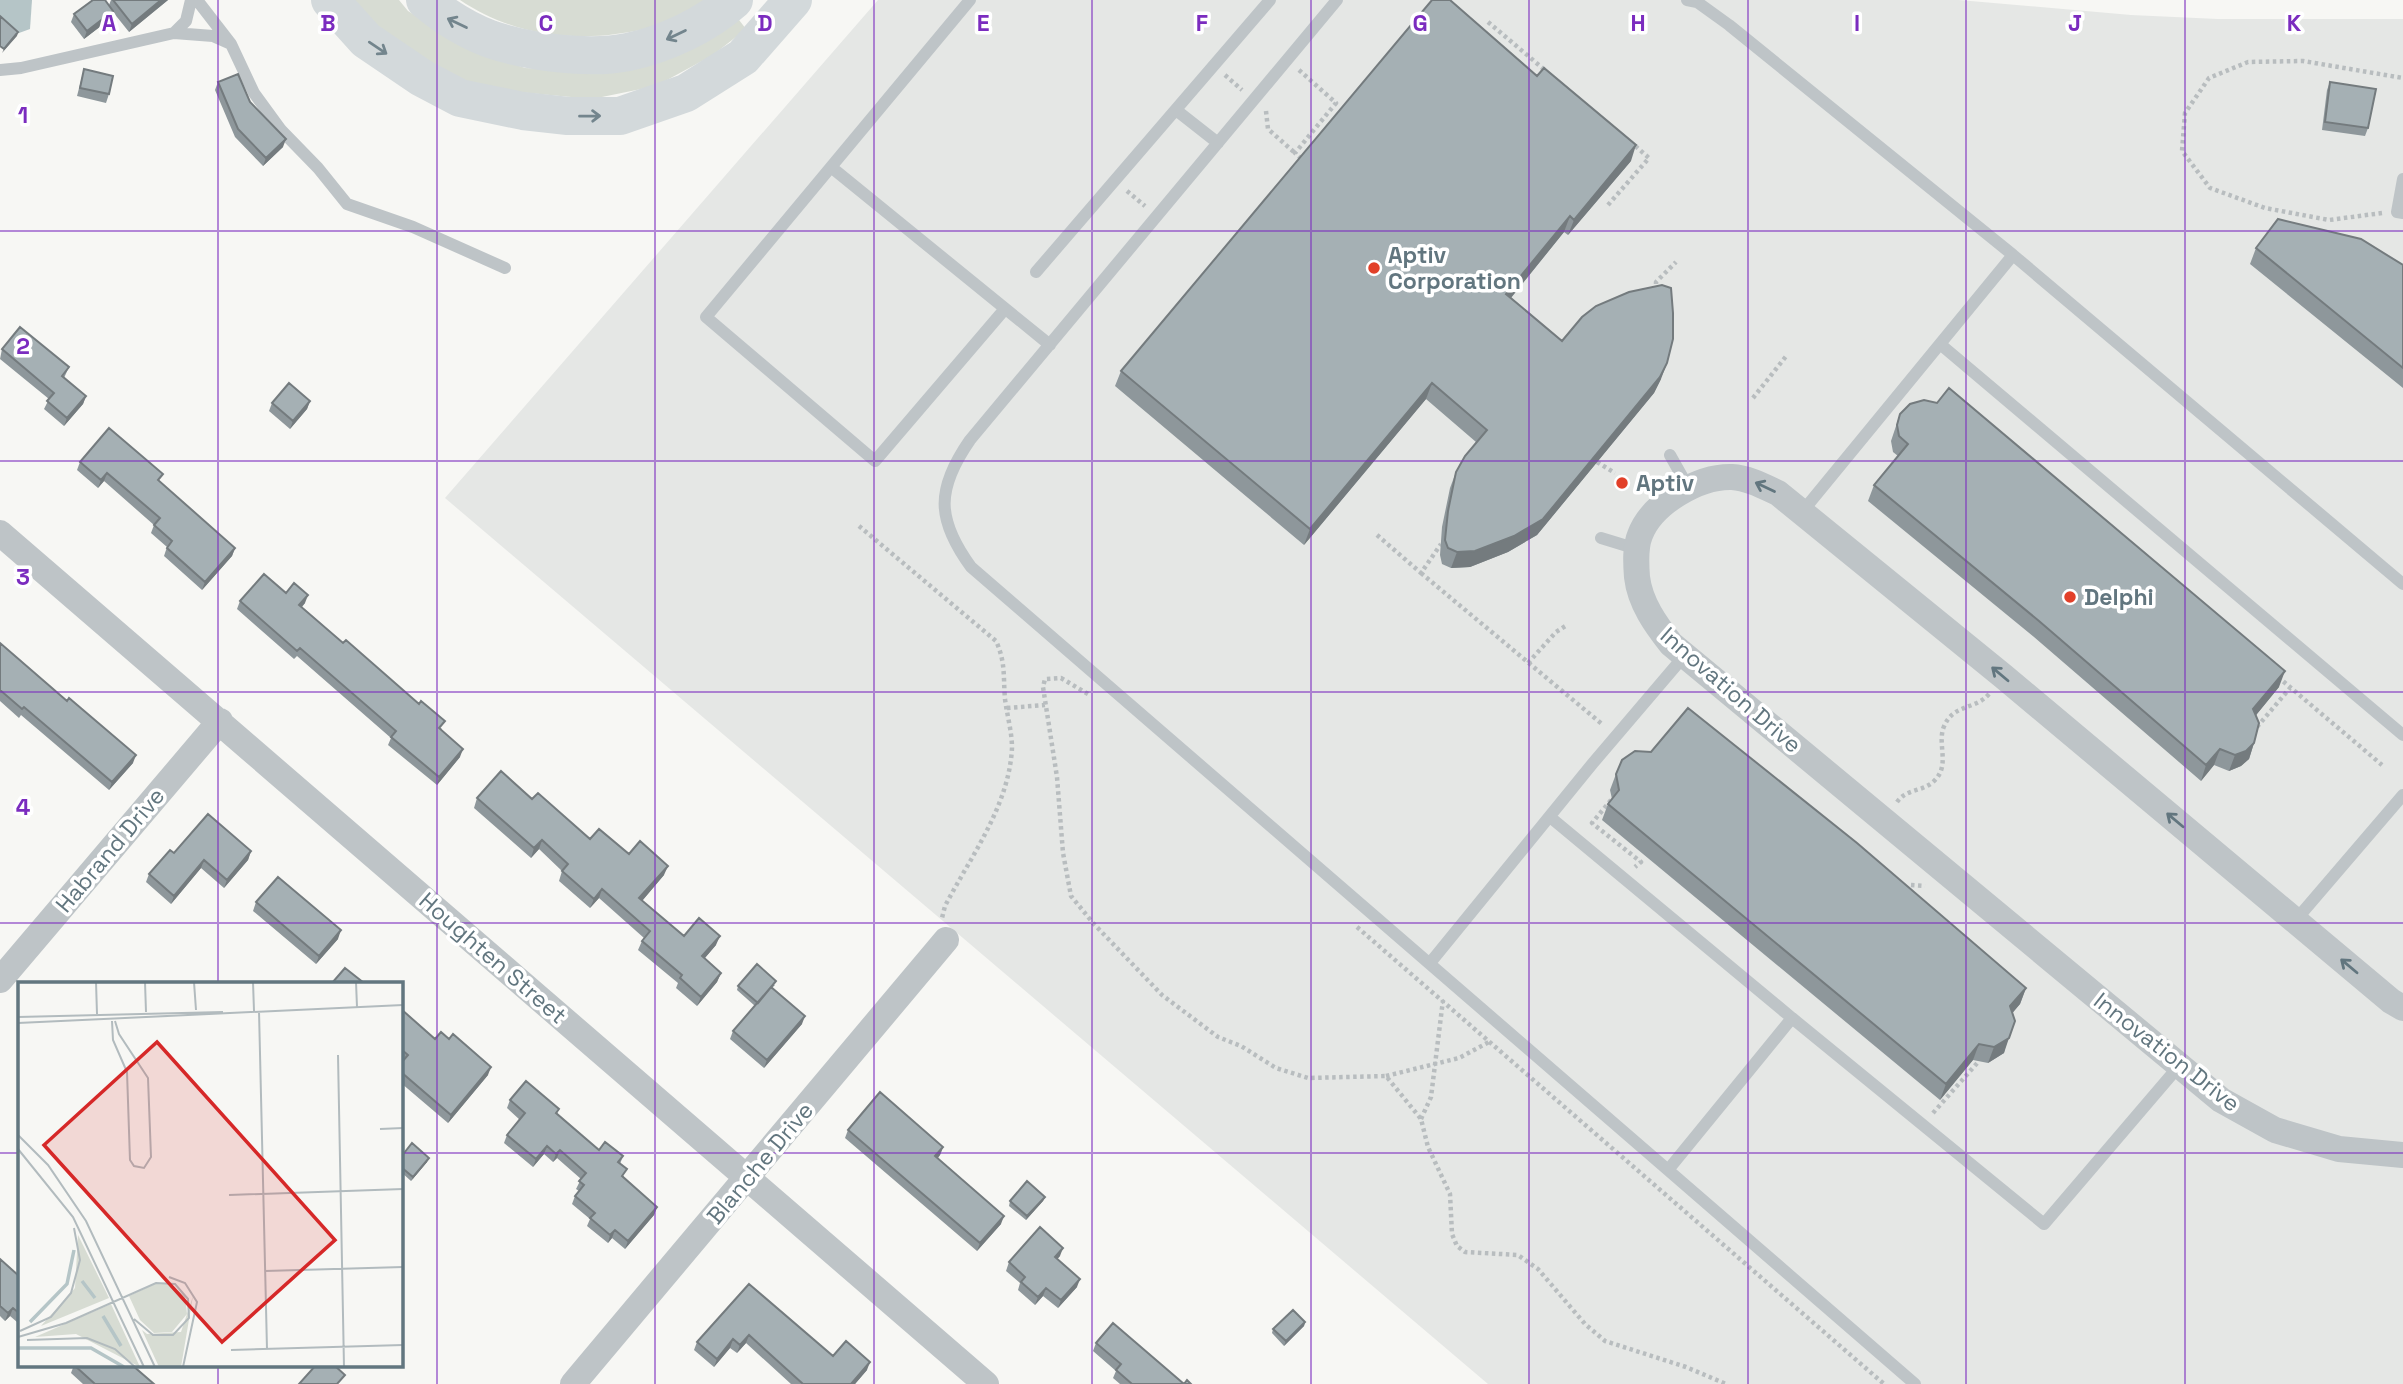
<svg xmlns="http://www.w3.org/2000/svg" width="2403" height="1384" font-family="'Space Grotesk',sans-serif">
  <rect width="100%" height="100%" fill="#f7f7f4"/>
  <!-- built -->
  <path fill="#e5e7e5" d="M 878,0 L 1959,0 L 2131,15 L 2218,19 L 2403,19 L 2403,1384 L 1488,1384 L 445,498 Z"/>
  <!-- green -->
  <path fill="#d7dcd3" d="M 351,0 L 399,0 L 408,11 L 466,47 L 525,68 L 586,71 L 736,16 L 746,29 L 713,55 L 656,86 L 592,99 L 487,89 L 435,70 L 385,35 Z
    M 460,0 L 712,0 C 693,9 673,22 653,27 C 586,44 518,39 460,0 Z"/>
  <!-- water -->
  <path fill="#b5c5c7" d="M 0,0 L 32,0 L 30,29 L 19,33 L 0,16 Z"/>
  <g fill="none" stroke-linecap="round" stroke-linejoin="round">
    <!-- path -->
    <path stroke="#b8bdbf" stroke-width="4.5" stroke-dasharray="3.5 3.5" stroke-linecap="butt" d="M 1488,22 L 1546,71
      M 1299,70 L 1336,103 L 1295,153 L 1303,160
      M 1225,75 L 1242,90
      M 1266,111 L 1268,129 L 1295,153
      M 1127,191 L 1145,206
      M 1608,205 L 1649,158 L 1633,144
      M 2382,213 L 2329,220 L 2265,208 L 2210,188 L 2182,151 L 2185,113 L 2209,78 L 2248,62 L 2303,61 L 2403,78
      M 1656,291 L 1656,282 L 1676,262
      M 1753,398 L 1787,355
      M 1597,462 L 1615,473
      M 859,526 L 996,641 C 1006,663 1003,677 1005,699 C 1007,715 1012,732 1012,748 C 1009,806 971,856 945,906 L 942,918
      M 1377,535 L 1421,573 L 1441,544
      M 1421,573 L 1603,725
      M 1528,663 L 1556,632 L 1567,625
      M 2278,677 L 2382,765
      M 1088,694 L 1061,678 L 1045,679 L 1043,687 L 1057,777 L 1063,853 L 1071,896 L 1093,923 L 1162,995 L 1218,1037 L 1241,1046 L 1276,1068 L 1308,1078 L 1386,1076 L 1421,1119 L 1428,1147 L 1450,1194 L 1452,1234 L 1457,1246 L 1465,1252 L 1518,1255 L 1538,1269 L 1585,1324 L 1605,1341 L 1686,1367 L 1726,1384
      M 1007,708 L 1045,705
      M 2257,727 L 2290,688
      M 1611,800 L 1592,823 L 1641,862 L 1635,867
      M 1897,802 C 1907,788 1923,792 1934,781 C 1950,766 1938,747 1943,729 C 1952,703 1974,711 1989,694
      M 1911,885 L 1925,886
      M 1357,927 L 1884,1384
      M 1386,1076 L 1459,1058 L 1489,1042
      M 1933,1113 L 1979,1061
      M 1421,1119 L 1431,1097 L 1443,1000"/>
    <!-- service -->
    <path stroke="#bec4c7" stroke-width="12" d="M 970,0 L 706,317 L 875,461 L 1004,310
      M 1337,0 L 970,440 C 936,489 936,519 971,567 L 1668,1170
      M 1687,0 L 1697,2 L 1729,25 L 2013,255
      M 174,33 L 213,36 L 231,44 L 197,0
      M 231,44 L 254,93 L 281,130 L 318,168 L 347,204 L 413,227 L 505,268
      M 0,70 L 21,68 L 174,33 L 186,21 L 191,0
      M 1176,110 L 1218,143
      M 831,167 L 1050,345
      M 2403,179 L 2397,212 L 2403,213
      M 1036,272 L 1270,0
      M 1940,344 L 2403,735
      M 1670,455 L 1688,487
      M 1802,512 L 2013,255 L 2403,584
      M 1601,538 L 1637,549
      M 1550,817 L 1792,1018
      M 2295,921 L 2403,795
      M 1430,963 L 1593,763 L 1685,655
      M 1915,1384 L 1668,1170 L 1792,1018 L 2044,1224 L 2179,1066"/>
    <!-- minor -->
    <path stroke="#bec4c7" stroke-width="26" d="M 0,533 L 986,1384
      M 0,980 L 220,721
      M 2403,1008 L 2391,1001 L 2003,676 L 1778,493 C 1763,486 1748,478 1732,477 C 1699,476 1652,503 1640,535 C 1635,547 1636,564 1637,577 C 1640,603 1656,625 1671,644 L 2221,1100 L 2275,1130 L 2339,1149 L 2403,1155
      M 573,1384 L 946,940"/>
    <!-- motorway -->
    <path stroke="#d3d9db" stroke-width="38" d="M 330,0 L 366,40 L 422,78 L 460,98 L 523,111 L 568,116 L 620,116 L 686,93 L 743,57 L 793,0
      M 425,0 C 444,16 466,30 490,39 C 528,52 588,60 628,52 C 666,44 706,25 734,0"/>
  </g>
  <!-- wall -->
  <path fill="#8e979b" d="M 111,0 L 168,0 L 129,32 L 113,12 L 110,19 L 84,39 L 71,22 L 74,14 L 109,5 Z
    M 84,69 L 109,94 L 106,103 L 77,96 Z
    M 218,82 L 250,102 L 283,147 L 263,166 L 235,137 L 215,90 Z
    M 2330,82 L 2368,128 L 2365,136 L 2322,130 L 2327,90 Z
    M 1631,161 L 1568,235 L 1564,232 L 1511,298 L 1562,341 L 1661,379 L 1654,393 L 1537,535 L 1508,552 L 1470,567 L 1451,568 L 1442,564 L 1440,555 L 1442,527 L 1450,488 L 1456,472 L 1476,442 L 1426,399 L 1304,545 L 1115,386 L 1121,371 Z
    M 2256,248 L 2403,265 L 2403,388 L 2250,264 Z
    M 2,349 L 69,367 L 64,378 L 86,396 L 83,404 L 64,426 L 44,409 L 49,399 L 0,359 Z
    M 310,401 L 307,409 L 290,429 L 269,411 L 272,403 Z
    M 1900,414 L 2279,687 L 2256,715 L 2254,743 L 2249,759 L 2241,766 L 2229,771 L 2214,765 L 2201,781 L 2034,637 L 1868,501 L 1874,485 L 1898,456 L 1893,452 L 1891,441 Z
    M 80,462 L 160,482 L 235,548 L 232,556 L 202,590 L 164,556 L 167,547 L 151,533 L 154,525 L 104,481 L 98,488 L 77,470 Z
    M 286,593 L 305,603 L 302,607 L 442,729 L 441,730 L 460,757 L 437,785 L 388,745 L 391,738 L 297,656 L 294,659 L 237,609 L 240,601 Z
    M 0,643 L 133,763 L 109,790 L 21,715 L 19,718 L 0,701 Z
    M 1616,774 L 2026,988 L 2020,1004 L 2012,1013 L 2004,1053 L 1988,1063 L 1973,1060 L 1940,1100 L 1602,820 L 1608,804 L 1612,799 L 1610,790 Z
    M 477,798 L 532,799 L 590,839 L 629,854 L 664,875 L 642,901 L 684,936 L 716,945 L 704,959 L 721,973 L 717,982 L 697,1006 L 676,988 L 678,983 L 638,950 L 642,941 L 644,938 L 599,898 L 590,908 L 559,881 L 562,871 L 539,849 L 531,858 L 474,808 Z
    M 251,851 L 248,860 L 224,888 L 201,868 L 171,904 L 146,882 L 149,874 L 174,853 Z
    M 256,902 L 338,939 L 316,964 L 253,911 Z
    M 775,985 L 772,988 L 802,1024 L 764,1068 L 730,1039 L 733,1031 L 755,1006 L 737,990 L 738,986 Z
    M 401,1009 L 435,1039 L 449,1039 L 488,1075 L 448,1123 L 401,1083 L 401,1063 L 403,1061 L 401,1059 Z
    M 510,1100 L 559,1109 L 557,1114 L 599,1150 L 623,1156 L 620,1164 L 624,1178 L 657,1207 L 654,1215 L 625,1249 L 612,1238 L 608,1243 L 587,1226 L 590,1219 L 572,1204 L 575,1196 L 579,1191 L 576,1189 L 581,1179 L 557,1158 L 553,1162 L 544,1154 L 533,1167 L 504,1143 L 507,1135 L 520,1120 L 507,1108 Z
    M 848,1130 L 943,1147 L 940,1155 L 938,1158 L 1001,1224 L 977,1251 L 845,1138 Z
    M 401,1157 L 427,1162 L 411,1181 L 401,1172 Z
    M 1045,1197 L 1043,1201 L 1026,1220 L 1009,1206 L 1010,1201 Z
    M 1060,1256 L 1057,1259 L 1077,1287 L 1058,1308 L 1043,1296 L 1035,1305 L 1018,1290 L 1020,1283 L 1006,1271 L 1009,1262 Z
    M 0,1259 L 19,1276 L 19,1320 L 17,1322 L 10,1316 L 5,1321 L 0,1316 Z
    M 749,1284 L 833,1356 L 867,1370 L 855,1384 L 791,1384 L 746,1343 L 737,1353 L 730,1348 L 714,1367 L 694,1350 L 697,1342 Z
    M 1305,1322 L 1304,1326 L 1284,1346 L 1272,1333 L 1273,1329 Z
    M 1096,1343 L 1184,1384 L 1191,1384 L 1120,1384 L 1113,1378 L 1116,1371 L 1093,1351 Z
    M 74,1365 L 154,1384 L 83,1384 L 71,1373 Z"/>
  <!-- shaded-wall -->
  <path fill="#747b7e" d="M 161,0 L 168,0 L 129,32 L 132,24 Z
    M 113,11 L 110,19 L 84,39 L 87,31 Z
    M 18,32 L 17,36 L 2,53 L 4,49 Z
    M 286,139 L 283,147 L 263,166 L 266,158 Z
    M 1636,145 L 1631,161 L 1568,235 L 1574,220 Z
    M 1570,216 L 1564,232 L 1501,310 L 1506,294 Z
    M 1667,363 L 1661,379 L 1654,393 L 1537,535 L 1508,552 L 1470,567 L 1451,568 L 1457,552 Z
    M 1432,383 L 1426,399 L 1304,545 L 1310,529 Z
    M 86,396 L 83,404 L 64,426 L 67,418 Z
    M 310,401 L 307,409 L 290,429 L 293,421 Z
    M 107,473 L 104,481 L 98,488 L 101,480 Z
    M 235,548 L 232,556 L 202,590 L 205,582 Z
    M 308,595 L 305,603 L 296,613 L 299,605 Z
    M 2285,671 L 2279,687 L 2248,725 L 2253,709 Z
    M 2254,743 L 2249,759 L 2241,766 L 2229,771 L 2235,755 Z
    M 463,749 L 460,757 L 437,785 L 439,777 Z
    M 2220,749 L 2214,765 L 2201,781 L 2206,765 Z
    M 136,755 L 133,763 L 109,790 L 112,782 Z
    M 542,840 L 539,849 L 531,858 L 534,848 Z
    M 251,851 L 248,860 L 224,888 L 227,880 Z
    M 204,860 L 201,868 L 171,904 L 174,896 Z
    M 668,866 L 664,875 L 636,908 L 639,898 Z
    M 602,889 L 599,898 L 590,908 L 594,899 Z
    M 341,930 L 338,939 L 316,964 L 319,956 Z
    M 720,936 L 716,945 L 698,966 L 702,956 Z
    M 721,973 L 717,982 L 697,1006 L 701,997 Z
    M 2026,988 L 2020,1004 L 2005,1022 L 2010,1006 Z
    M 805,1016 L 802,1024 L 764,1068 L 767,1060 Z
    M 2009,1038 L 2004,1053 L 1988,1063 L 1994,1047 Z
    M 1979,1044 L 1973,1060 L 1940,1100 L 1946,1084 Z
    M 491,1067 L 488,1075 L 448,1123 L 451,1115 Z
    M 547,1146 L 544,1154 L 533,1167 L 536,1159 Z
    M 943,1147 L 940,1155 L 932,1164 L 935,1156 Z
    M 560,1150 L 557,1158 L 553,1162 L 556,1154 Z
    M 429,1158 L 427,1162 L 411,1181 L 413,1177 Z
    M 1045,1197 L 1043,1201 L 1026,1220 L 1027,1216 Z
    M 657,1207 L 654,1215 L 625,1249 L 628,1241 Z
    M 1004,1216 L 1001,1224 L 977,1251 L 980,1243 Z
    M 615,1230 L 612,1238 L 608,1243 L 610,1235 Z
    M 1063,1248 L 1060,1256 L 1052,1265 L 1055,1257 Z
    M 1080,1279 L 1077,1287 L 1058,1308 L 1061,1300 Z
    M 1046,1288 L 1043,1296 L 1035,1305 L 1038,1297 Z
    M 13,1308 L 10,1316 L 5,1321 L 8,1313 Z
    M 1305,1322 L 1304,1326 L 1284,1346 L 1286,1341 Z
    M 749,1335 L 746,1343 L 737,1353 L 740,1345 Z
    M 733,1339 L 730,1348 L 714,1367 L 717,1359 Z
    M 870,1362 L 867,1370 L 855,1384 L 851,1384 Z"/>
  <!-- building -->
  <path fill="#a5b0b4" stroke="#747b7e" stroke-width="2" d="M 93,0 L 105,0 L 113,11 L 87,31 L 74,14 Z
    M 113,0 L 161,0 L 132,24 Z
    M 1432,0 L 1450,0 L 1537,76 L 1544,68 L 1636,145 L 1574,220 L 1570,216 L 1506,294 L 1562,341 L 1582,317 L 1596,306 L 1629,292 L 1662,285 L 1671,288 L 1673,313 L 1673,339 L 1667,363 L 1660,377 L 1543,519 L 1514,536 L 1475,551 L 1457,552 L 1448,548 L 1445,540 L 1448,511 L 1456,472 L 1465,456 L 1487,430 L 1432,383 L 1310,529 L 1121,371 Z
    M 0,16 L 18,32 L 4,49 L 0,46 Z
    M 84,69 L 113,76 L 109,94 L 80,88 Z
    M 238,74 L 250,102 L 286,139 L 266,158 L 238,129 L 218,82 Z
    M 2330,82 L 2376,89 L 2368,128 L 2325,122 Z
    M 2278,219 L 2361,239 L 2403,265 L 2403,368 L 2256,248 Z
    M 20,327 L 69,367 L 62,376 L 86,396 L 67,418 L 47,401 L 54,393 L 2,349 Z
    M 289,383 L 310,401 L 293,421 L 272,403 Z
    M 1949,388 L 2285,671 L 2253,709 L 2259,723 L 2254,743 L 2246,751 L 2235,755 L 2220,749 L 2206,765 L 2039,621 L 1874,485 L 1908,444 L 1899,436 L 1897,425 L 1900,414 L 1910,404 L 1924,400 L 1937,403 Z
    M 109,428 L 163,474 L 158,480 L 235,548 L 205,582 L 167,548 L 172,541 L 154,525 L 160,518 L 107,473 L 101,480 L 80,462 Z
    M 264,574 L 286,593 L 294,583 L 308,595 L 299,605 L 343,643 L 346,640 L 419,704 L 421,701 L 445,721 L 439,728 L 463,749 L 439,777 L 391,737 L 396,731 L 300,648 L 297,651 L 240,601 Z
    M 0,643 L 67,701 L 69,698 L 136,755 L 112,782 L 24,707 L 22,709 L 0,690 Z
    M 1688,708 L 1857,843 L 2026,988 L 2010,1006 L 2015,1021 L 2009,1038 L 1994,1047 L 1979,1044 L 1946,1084 L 1608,804 L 1619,790 L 1616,774 L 1622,760 L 1635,751 L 1651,752 Z
    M 501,771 L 532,799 L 538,793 L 590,839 L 599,829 L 629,854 L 640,841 L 668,866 L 639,898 L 684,936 L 699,918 L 720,936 L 702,956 L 721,973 L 701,997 L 680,978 L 682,975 L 642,941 L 650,931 L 602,889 L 594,899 L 562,871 L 568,864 L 542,840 L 534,848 L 477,798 Z
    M 208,814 L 251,851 L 227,880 L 204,860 L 174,896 L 149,874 L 170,850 L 174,853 Z
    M 278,877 L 341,930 L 319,956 L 256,902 Z
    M 757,964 L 776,981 L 758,1003 L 738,986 Z
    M 345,968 L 364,983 L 332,983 Z
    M 771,987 L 805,1016 L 767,1060 L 733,1031 Z
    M 401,1009 L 435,1039 L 441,1032 L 449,1039 L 453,1034 L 491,1067 L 451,1115 L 401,1072 L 401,1063 L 408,1055 L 401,1049 Z
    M 526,1081 L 559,1109 L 556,1113 L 599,1150 L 605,1142 L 623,1156 L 618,1162 L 627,1169 L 622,1176 L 657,1207 L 628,1241 L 615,1230 L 610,1235 L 590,1218 L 595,1213 L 575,1196 L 584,1185 L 579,1181 L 586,1173 L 560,1150 L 556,1154 L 547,1146 L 536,1159 L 507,1135 L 525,1113 L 510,1100 Z
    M 880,1092 L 943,1147 L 935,1156 L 1004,1216 L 980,1243 L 848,1130 Z
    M 412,1143 L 429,1158 L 413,1177 L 401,1167 L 401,1157 Z
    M 1027,1181 L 1045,1197 L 1027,1216 L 1010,1201 Z
    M 1040,1227 L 1063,1248 L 1055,1257 L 1080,1279 L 1061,1300 L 1046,1288 L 1038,1297 L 1021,1282 L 1025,1277 L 1009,1262 Z
    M 0,1259 L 19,1276 L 19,1313 L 13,1308 L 8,1313 L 0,1306 Z
    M 749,1284 L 833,1356 L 846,1341 L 870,1362 L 851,1384 L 803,1384 L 749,1335 L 740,1345 L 733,1339 L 717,1359 L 697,1342 Z
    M 1293,1310 L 1305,1322 L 1286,1341 L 1273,1329 Z
    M 1113,1323 L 1184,1384 L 1187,1380 L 1191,1384 L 1132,1384 L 1116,1370 L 1121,1364 L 1096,1343 Z
    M 74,1365 L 132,1365 L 154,1384 L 95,1384 Z
    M 316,1365 L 334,1365 L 345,1375 L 337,1384 L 299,1384 Z"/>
  <!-- one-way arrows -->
  <defs><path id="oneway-shaft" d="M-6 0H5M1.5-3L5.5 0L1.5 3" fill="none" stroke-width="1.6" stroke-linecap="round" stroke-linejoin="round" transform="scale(1.75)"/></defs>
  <g stroke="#73858d">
    <use href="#oneway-shaft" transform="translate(457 23) rotate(-154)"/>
    <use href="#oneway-shaft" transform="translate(676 35) rotate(154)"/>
    <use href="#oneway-shaft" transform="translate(378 48) rotate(34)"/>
    <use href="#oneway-shaft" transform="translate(590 116) rotate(-1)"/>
  </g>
  <g stroke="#62767f">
    <use href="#oneway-shaft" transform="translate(1765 487) rotate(-155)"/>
    <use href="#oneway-shaft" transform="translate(2000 674) rotate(-140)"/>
    <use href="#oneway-shaft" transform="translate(2175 820) rotate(-140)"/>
    <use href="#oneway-shaft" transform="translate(2349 966) rotate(-140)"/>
  </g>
  <!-- grid -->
  <path fill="none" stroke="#7b2cbf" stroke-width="2" stroke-opacity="0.55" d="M 218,0 L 218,983M 437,0 L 437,1384M 655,0 L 655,1384M 874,0 L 874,1384M 1092,0 L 1092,1384M 1311,0 L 1311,1384M 1529,0 L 1529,1384M 1748,0 L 1748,1384M 1966,0 L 1966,1384M 2185,0 L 2185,1384M 0,231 L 2403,231M 0,461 L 2403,461M 0,692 L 2403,692M 0,923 L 2403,923M 0,1153 L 19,1153M 401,1153 L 2403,1153M 218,1365 L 218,1384"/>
  <!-- markers -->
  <g fill="#e24029" stroke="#fff" stroke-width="2.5">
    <circle cx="1374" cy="268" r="7"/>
    <circle cx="1622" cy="483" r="7"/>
    <circle cx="2070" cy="597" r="7"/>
  </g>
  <g text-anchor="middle" stroke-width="7" stroke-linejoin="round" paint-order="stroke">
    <!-- poi labels -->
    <g font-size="23" font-weight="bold" fill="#62767f" stroke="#fff" text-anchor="start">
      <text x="1388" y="263">Aptiv<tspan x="1388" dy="26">Corporation</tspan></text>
      <text x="1636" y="491">Aptiv</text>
      <text x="2084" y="605">Delphi</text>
    </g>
    <!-- street labels -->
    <g font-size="23" fill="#62767f" stroke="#fff">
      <text transform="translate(1731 690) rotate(41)" y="8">Innovation Drive</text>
      <text transform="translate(110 850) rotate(-50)" y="8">Habrand Drive</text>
      <text transform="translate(493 958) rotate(41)" y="8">Houghten Street</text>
      <text transform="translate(2167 1052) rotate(38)" y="8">Innovation Drive</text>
      <text transform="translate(760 1163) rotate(-50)" y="8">Blanche Drive</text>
    </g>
  </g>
  <!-- overview -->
  <g transform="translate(18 982)">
    <rect width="385" height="385" fill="#f7f7f4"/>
    <path d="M 60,253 L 91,316 L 23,344 L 57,306 ZM 137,302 L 151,302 L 167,314 L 169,332 L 154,350 L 136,351 L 122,338 L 111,314 ZM 175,314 L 163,385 L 141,385 L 124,348 L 129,352 L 163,350 ZM 93,322 L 122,385 L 58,352 L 17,355 Z" fill="#d7dcd3"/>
    <path fill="none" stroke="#b5c5c7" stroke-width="3.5" d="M 64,299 L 77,316M 85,334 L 103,364M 12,340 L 49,302 L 56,268M 0,366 L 73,366 L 106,385"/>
    <path fill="none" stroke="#b2bbbe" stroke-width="2" d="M 78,0 L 79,32M 127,0 L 128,30M 176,0 L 178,28M 235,0 L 236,29M 338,0 L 339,25M 241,29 L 249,367M 0,35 L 205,30M 94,39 L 95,58 L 109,90 L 112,178 L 116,184 L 126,186 L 133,175 L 130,96 L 101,52 L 97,39M 0,41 L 385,23M 320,73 L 326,385M 362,147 L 385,146M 0,153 L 30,183 L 68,239 L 137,385M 0,167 L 55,235 L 126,385M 211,213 L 385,207M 247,289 L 385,285M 151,295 L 167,301 L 179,320 L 165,385M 2,349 L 33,335 L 53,311 L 62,278 L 56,246M 0,355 L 48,341 L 138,301 L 157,302 L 170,317 L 171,336 L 155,353 L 135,353 L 116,337M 9,358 L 69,356 L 97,367 L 117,385M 213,368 L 385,363"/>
    <path fill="#d62828" fill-opacity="0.15" stroke="#d62828" stroke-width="3.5" d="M 139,60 L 317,258 L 204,360 L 26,163 Z"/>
    <rect width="385" height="385" fill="none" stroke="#62767f" stroke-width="3.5"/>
  </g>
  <g font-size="23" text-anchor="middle" font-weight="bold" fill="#7b2cbf" stroke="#fff" stroke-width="7" stroke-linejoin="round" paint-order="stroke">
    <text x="109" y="31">A</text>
    <text x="328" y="31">B</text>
    <text x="546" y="31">C</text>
    <text x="765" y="31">D</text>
    <text x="983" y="31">E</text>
    <text x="1202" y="31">F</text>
    <text x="1420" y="31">G</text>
    <text x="1638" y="31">H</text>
    <text x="1857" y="31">I</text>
    <text x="2075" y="31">J</text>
    <text x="2294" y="31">K</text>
    <text x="23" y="123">1</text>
    <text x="23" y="354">2</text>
    <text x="23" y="585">3</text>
    <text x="23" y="815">4</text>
  </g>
</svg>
